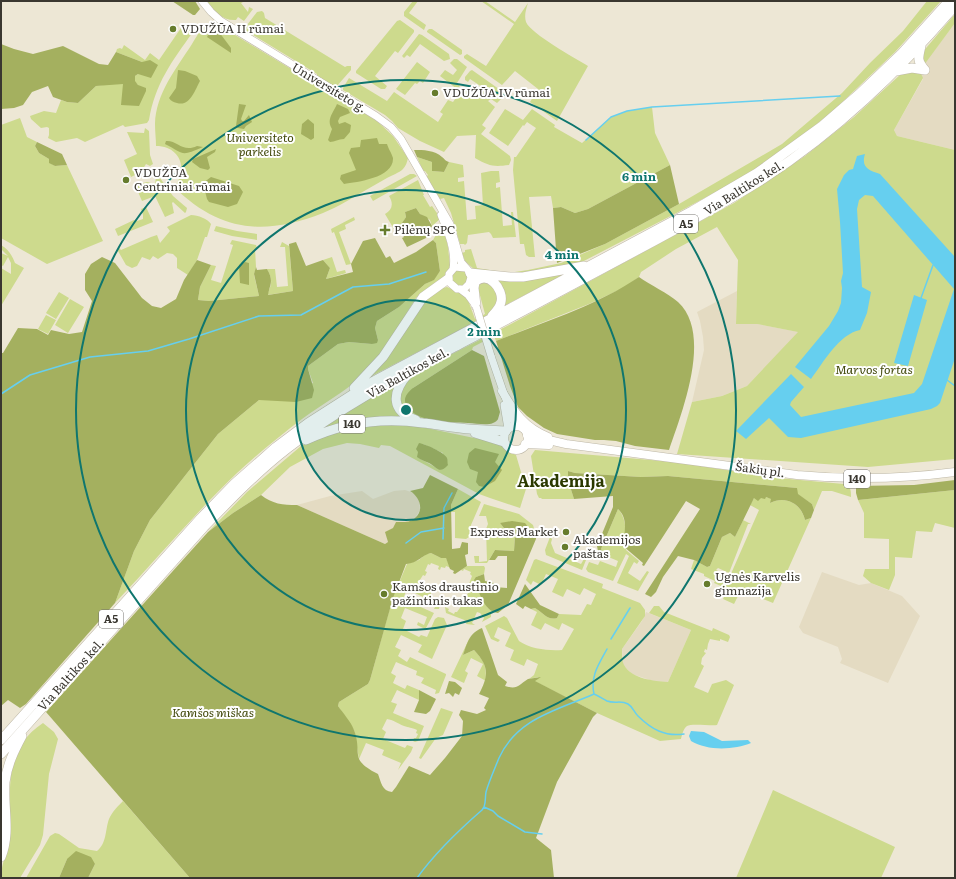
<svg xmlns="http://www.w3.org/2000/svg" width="956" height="879" font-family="Literata,serif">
  <rect width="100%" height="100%" fill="#ede7d5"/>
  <!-- built -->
  <path fill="#e4dbc2" d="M 955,23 L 955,150 L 897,136 L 894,130 L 923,79 L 918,72 Z
    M 737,291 L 736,324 L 757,324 L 799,332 L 747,386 L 722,396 L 692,402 L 704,350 L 703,337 L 700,321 L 697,312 Z
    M 405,490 L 414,493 L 419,500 L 420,510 L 415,518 L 408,522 L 396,522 L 394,528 L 386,532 L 388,542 L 385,544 L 297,505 L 330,496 L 362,491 L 373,499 L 394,491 Z
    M 822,572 L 859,585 L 871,583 L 902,596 L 920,616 L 888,683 L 840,663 L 842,659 L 838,647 L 803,633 L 799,627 Z
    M 646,612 L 691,630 L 668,682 L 653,681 L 632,674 L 623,665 L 622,649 L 642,621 Z"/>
  <!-- green -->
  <path fill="#cdda8d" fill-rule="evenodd" d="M 206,1 L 245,1 L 241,3 L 248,12 L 249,7 L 253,9 L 244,21 L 238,17 L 236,20 C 223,21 213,11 206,1 Z
    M 413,1 L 418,1 L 409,13 L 426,25 L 424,30 L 404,16 L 404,12 Z
    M 481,1 L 485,1 L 515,22 L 528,3 C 526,9 524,16 526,22 C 531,34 575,58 588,66 L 557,121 L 530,102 L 538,89 L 515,71 L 502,85 L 464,58 L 464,56 L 467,54 L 486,66 L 514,24 Z
    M 927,1 L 941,1 L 895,52 L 834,110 L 797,140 L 747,175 L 686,208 L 580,263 L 560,268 L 528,274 L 512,275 L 477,272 L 465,261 L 462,253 L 465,252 L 465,250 L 471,249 L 477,268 L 508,273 L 528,270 L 561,263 L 605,244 L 679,204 L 782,144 L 842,93 L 870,63 L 903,31 Z
    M 262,11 L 264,13 L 265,18 L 345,67 L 347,66 L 351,66 L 351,70 L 336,87 L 334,87 L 317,76 L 317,74 L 250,33 L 249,35 L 244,31 L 244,29 L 257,12 Z
    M 955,14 L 955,23 L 924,65 L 921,54 Z
    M 400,20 L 414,30 L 414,32 L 398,53 L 395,51 L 375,76 L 387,86 L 385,89 L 381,89 L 356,73 L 356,71 L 397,21 Z
    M 212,21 L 377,121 L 393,136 L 408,158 C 407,162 406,166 403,169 C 399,173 392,175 387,178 C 380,182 373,186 366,190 C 352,198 338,207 323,213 C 264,236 220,232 174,187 C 189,169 180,146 156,146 C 156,139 155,132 155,124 C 156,93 176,69 192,44 C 197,36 203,24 212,21 Z
    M 183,25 L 193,32 C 172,61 155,84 149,120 L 147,123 L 125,127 L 123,125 L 85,142 L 77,138 L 56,142 L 48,138 L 49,135 L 49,128 L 47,127 L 41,128 L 31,119 L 30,116 L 44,111 L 56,113 L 61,100 L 67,102 L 78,103 L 96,86 L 117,83 L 138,85 L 134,81 L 135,76 L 138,74 L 142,62 L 116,52 L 117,49 L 120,48 L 122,49 L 124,45 L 145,60 L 150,53 L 159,60 Z
    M 429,29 L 432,29 L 462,50 L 462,54 L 460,55 L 427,32 L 427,31 Z
    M 419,34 L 422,35 L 449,54 L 450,59 L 444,61 L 420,44 L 410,57 L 407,55 L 404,58 L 402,56 Z
    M 454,59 L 457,59 L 467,67 L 457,83 L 460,86 L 457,89 L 440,76 L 445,70 L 453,75 L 457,70 L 450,63 Z
    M 417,62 L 430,72 L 423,83 L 420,81 L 417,84 L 415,83 L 405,95 L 396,89 Z
    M 472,70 L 506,94 L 497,103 L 491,99 L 488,101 L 495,107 L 482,125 L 486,128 L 481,134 L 510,156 L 511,160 L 509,165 C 493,167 489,166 475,158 L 476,135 L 457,136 L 444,152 L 420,141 L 398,128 L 392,121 L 385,115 L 343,90 L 343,88 L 349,78 L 387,101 L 394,92 L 438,122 L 443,114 L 440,112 L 448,100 L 453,102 L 463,88 L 478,98 L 485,89 L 470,79 L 468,82 L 465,80 L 465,77 L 470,71 Z
    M 908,71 C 915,72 921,71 923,78 L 894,130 L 897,136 L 955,150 L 955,459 L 868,467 L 677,454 L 692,402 L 722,396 L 747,386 L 798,332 L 757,324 L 736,324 L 738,260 L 717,227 L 676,249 L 641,272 L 639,277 L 625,287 L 589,304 L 496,341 L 494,336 L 473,347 L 472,350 L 413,388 L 439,421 L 426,420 L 318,431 L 345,412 L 397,382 L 511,324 L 734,203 L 805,156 L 854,117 L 901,74 Z
    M 652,107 L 655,133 L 670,165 L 588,209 L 575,213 L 561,207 L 553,208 L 551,196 L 529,197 L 535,257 L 529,257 L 526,255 L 524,244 L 520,244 L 513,170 L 514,157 L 516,157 L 536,128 L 527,122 L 524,126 L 523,125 L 508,146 L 489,133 L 505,109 L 523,120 L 532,109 L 555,125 L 554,127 L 582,143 L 611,117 L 627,111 Z
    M 20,118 L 27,137 L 37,142 L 35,146 L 39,153 L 49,159 L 50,163 L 55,166 L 67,165 L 103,241 L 47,264 L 1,238 L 1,125 Z
    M 145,128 L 149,131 L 150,155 L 153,164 L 150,166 L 146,164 L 141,172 L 131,177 L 124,160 L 137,154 L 127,132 L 144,133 Z
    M 417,157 L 432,162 L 432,171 L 444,172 L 449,162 L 463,165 L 464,177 L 458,178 L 458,182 L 464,181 L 467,220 L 476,219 L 475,206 L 483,205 L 481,173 L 491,171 L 499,171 L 500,182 L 496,183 L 496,188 L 500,187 L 503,226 L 512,225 L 511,212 L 513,212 L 516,237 L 493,238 L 491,234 L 489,232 L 468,235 L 467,243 L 465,245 L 464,244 L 460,244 L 451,213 L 444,198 L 440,199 L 426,177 L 428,175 L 425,171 L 423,171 Z
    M 410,174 L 414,174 L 417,176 L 373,201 L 370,196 Z
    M 156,177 L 158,177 L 160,178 L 173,196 L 187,208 L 186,212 L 185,213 L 173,202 L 172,203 L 174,213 L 165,217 L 155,196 L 142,201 L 135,185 L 147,182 L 155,184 Z
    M 418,180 L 424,195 L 423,195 L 430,207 L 432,206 L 439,216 L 440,219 L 432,226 L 430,220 L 420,214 L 416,208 L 405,212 L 406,217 L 399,229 L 395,231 L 385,214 C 392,210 394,204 389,196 Z
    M 146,207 L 153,222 L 118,236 L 115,229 L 134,220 L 137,221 L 143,219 L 143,215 L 141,209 Z
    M 191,215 C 198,215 208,219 211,224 L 207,237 L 205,237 L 197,260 L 188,275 L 177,268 L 177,258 L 173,254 L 167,253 L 158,259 L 153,256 L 150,260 L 142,257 L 137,266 L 132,268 L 126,265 L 118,251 L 119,248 L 121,250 L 151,237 L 157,235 L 160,243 L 170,231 L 167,227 Z
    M 354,217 L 355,220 L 345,225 L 346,229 L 339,232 L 351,264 L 346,265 L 334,232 L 332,233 L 331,229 Z
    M 216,226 L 237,231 L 257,234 L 257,240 L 232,236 L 214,231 Z
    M 441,231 L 445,233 L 448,247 L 450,266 L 444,280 L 424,291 L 416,298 C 400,323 386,353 363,375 C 345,392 322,404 302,419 C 280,436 257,454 237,473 C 194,514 156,560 115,603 L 134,551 L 150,520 L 218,434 L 259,400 L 273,400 L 313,383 L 308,369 L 308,366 L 338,344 L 349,342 L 372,344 L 378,340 L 375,328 L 377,321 L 399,307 L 425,284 L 433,280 L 440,271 L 436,243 L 433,240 L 437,233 Z
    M 232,240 L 256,245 L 257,248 L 255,248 L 256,267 L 254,275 L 259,296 L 209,301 L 198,300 L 200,287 L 211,265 L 216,266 L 211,280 L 221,283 L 233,245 L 230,244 Z
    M 282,242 L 289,246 L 293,291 L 267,295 C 272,284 273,280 267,269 L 275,269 L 277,287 L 288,286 L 285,247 L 280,247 Z
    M 1,245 C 8,249 12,255 15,263 L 24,268 L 1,306 L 1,268 L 11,274 L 11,263 L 8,257 L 3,266 L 1,265 L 1,253 L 8,256 L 1,249 Z
    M 332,257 L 337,272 L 345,270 L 346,273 L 326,279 L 330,268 L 323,260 Z
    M452 278a8 8 0 1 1 16 0a8 8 0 1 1-16 0Z
    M 567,273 L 502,307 L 492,277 Z
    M 480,281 L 491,283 L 499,299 L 493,311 L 486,316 L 368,378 L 425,299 L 443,288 L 447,287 L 465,295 L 468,300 L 475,319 L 485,314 L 478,288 Z
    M 59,292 L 69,298 L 56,319 L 46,313 Z
    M 70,299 L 84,307 L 68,333 L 55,325 Z
    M 46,315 L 56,320 L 48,334 L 38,329 Z
    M 379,423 L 412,425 L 498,443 C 504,446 509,452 516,455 L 526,489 L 520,508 L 490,498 L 479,494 L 390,446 L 381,445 L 379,448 L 360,444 L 347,443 L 323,449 L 290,467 L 261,495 L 233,513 L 208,532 L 247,492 L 301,446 L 328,432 ZM 423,444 L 443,453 L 436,468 C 430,463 424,462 418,457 L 418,452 Z
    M 535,450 L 674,462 L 778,478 L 844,484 C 851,487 851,490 851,497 L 832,491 L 822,491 L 814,510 L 812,504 L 797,494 L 797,488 L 668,476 L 641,477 L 575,473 L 568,471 L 568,480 L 574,499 L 542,499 L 541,498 L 539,498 L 537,494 L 531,456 Z
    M 458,489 L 481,502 L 471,525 L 469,537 L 466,539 L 455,538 L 455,512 L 451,512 L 451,505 Z
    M 955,490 L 955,528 L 935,523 L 932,532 L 916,531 L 912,558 L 895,557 L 895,575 L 889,590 L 871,583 L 863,576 L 865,569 L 889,569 L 889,539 L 864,538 L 864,513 L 858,500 Z
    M 766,497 L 772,499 L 770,503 C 786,495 801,504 805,520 L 811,518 L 773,603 L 741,590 L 734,604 L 723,599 L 728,589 L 714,583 L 715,581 L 704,576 L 704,574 L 691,569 L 694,560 L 707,567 L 710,566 L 722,537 L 730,533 L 735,537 L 743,520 L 751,524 L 748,524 L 729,573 L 718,568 L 716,570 L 730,576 L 759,510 L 750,505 L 754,498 L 761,498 Z
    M 484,504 L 519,514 L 533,525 L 536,535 L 528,535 L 528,527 L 500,523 L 507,532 L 515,536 L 514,551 L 495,550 L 487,563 L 475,563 L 474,556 L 479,556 L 479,562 L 487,561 L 486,529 L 488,524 L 486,516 L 479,516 Z
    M 618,509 C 628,520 625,535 626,550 L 639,561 L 637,564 L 634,562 L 628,573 L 640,581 L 647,571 L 649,572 L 638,591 L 617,583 L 629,556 L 626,554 L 613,581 L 588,572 L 586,569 L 589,562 L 598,565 L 600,561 L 616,567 L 618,561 L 606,556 L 601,549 Z
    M 550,537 L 552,539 L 551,543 L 555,553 L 581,564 L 584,559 L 586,560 L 582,570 L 546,555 L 545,550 Z
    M 431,553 L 441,558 L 446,558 L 451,568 L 446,566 L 445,568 L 441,567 L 440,570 L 438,569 L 439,566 L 431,563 L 430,565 L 428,564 L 425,571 L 427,572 L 425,576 L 423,575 L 418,583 L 420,584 L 419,588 L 425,591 L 426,589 L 428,590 L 428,589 L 431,590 L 431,597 C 436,600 441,603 439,609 L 434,609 L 436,605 L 422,598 L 423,597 L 407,589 L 403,599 L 434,613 L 426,628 L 425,629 L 417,625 L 418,622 L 424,625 L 427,617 L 405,608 L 401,618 L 406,621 L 403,629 L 419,637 L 421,635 L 427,637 L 435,619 L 438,617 L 444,618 L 447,625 L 432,659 L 418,652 L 422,645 L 401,635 L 395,647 L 401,650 L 398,656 L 407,662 L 410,657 L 446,674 L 446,675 L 439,693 L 435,694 L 436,690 L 421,683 L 424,678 L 416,675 L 417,671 L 396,662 L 391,673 L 396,676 L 393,683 L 405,689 L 407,685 L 419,690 L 419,700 L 397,690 L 391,702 L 397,704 L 393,713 L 424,726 L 418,741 L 415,742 L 413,741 L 414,738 L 416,738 L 418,734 L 416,733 L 417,730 C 411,727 409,728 404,726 C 397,723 393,720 387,719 L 382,729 L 386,732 L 383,739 L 405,748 L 407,745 L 413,747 L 411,752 L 398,770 L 401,763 L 382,755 L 384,750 L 366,743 L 359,759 L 354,730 L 338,706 L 339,702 L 368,684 L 370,680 L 393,597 L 407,564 L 419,560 L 426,554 Z
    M 536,559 L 603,584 L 602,588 L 640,603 L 645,610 L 645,616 L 622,649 C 622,654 622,661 624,665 C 632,679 654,681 668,682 L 691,630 L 649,613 L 654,606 L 659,606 L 664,612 L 712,631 L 713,628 L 729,635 L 730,637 L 728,642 L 720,639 L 720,641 L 710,639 L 708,644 L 707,650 L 705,649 L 704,652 L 706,653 L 702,658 L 701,664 L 704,666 L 694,687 L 708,693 L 712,684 L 726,680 L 734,685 L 717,725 C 711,726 691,723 687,726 C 683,729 682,735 681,739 L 660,741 L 597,713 L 534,681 L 539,677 L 529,679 L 534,675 L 538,664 L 527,659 L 524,666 L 510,660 L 514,650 L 505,646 L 511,633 L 498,627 L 494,637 L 500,640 L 498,642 L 491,639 L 485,626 L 504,616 L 507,618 L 519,641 C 530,649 549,651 562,650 L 574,629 L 562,623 L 559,630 L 545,623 L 541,630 L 531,625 L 537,612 L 531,609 L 535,608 C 542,612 548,621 557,618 L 559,614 L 581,615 L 587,604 L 591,605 L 596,594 L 584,588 L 580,595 L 567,589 L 563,597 L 552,592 L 558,579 L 546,574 L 541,585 L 533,581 L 531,585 L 526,580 L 534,560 Z
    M 467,566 L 484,566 L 485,568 L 484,574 L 476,577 L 488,608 L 493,612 L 491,614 L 491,617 L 482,622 L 484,618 L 480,613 L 477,612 L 472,623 L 475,625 L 466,624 L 467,621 L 446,613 L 445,607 L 449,609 L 448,611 L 454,614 L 455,612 L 457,612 L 462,605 L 460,603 L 462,598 L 464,599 L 466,595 L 467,595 L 469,591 L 467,590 L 469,586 L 466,585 L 467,583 L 469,584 L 472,576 L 470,574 L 471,572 L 464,569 L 463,571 L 461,570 Z
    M 471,635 L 463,655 L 474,650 C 485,662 486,665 486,681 L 477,676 L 483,664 L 471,658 L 465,671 L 468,673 L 464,683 L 451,677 Z
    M 441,708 L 453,712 L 443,735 L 436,738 L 421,759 L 419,758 Z
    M 43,723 L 54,732 L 58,739 L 49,774 L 43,835 L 40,845 L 20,878 L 1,878 C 1,863 9,848 10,833 C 11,791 2,750 43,723 Z
    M 773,790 L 895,847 L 881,878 L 736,878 Z
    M 123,801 L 190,878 L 88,878 L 95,864 L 67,859 L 59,878 L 26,878 L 50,836 L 55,833 L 59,834 L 79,848 L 97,851 C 107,843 105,830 109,819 C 112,812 118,806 123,801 Z"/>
  <!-- forest -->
  <path fill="#a4b05f" d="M 172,1 L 195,1 L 200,9 L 195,15 L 193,15 Z
    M 213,30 L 219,32 L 231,48 L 231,53 L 207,37 L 210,31 Z
    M 1,44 L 14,49 L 33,54 L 63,46 L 99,64 L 108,65 L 116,52 L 142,62 L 150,60 L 158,65 L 151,78 L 138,74 L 135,76 L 135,81 L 138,85 L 146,88 L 146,91 L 139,106 L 121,105 L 123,84 L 96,86 L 78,103 L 67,102 L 53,97 L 48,86 L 32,92 L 23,105 L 14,108 L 1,109 Z
    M 178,70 L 185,71 L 197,76 L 200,81 C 195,90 190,107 177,103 C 173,102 171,101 169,98 L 176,88 Z
    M 239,104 L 246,105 L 241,119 L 242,121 L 244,121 L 249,115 L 252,122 L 246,126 L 244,129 L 238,128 L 236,126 Z
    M 337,104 L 348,109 L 350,113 L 340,117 L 338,121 L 339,124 L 345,122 L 351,125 L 350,132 L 344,139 C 338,139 335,142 330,142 L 328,140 L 332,129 C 326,120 333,113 337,104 Z
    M 308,119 L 314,124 L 314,138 L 311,140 L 301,134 L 302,124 Z
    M 377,138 L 379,144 L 387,144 C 388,148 392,154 393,158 C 394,178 357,182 344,184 L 340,179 L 341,175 L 356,170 L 349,153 L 351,148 L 360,147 L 361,140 Z
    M 166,141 C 177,140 183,153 197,146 L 203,147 C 180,157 185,154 165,144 Z
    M 37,142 L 62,154 L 67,165 L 55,166 L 49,163 L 49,159 L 39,153 L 35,146 Z
    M 216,149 L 215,152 L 207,157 L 210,168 L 208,170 L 200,168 L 192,162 L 193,159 Z
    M 414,150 C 423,150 435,150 442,157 C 445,159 445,161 449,162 L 444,172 L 432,171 L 432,162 L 417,157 Z
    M 670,165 L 679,204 L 605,244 L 557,263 L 553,208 L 561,207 L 575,213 L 588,209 Z
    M 211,177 L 239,186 L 243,192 L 237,204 L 228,207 L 209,202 L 207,199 L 203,183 Z
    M 416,208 L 420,214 L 427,217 L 432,226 L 426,238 L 407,247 L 402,238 L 404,237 C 397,226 400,227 406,217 L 405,212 Z
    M 375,238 L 386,258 L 390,256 L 394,263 L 416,252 L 433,240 L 436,243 L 440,271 L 434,280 L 425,284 L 399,307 L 377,321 L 375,328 L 378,340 L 377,343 L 372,344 L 349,342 L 338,344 L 308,366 L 308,369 L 314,390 L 312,398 L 296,402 L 259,400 L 218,434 L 150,520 L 134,551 L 115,603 L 26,704 L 20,708 L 8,700 L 1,706 L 1,353 L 3,353 L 18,328 L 37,329 L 48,335 L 51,330 L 69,334 L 82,332 L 92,301 L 85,290 L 85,274 L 91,264 L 102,257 L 115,263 L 142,298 L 152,306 L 161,308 L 176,299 L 184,280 L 197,260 L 211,265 L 200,287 L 198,300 L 209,301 L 259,296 L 254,274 L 256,267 L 257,270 L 267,269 C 274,281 270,284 268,295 L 293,291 L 289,244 L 296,242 L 306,266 L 323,260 L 330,268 L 326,279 L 353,272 L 351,264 L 363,241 Z
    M 245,262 L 249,263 L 249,285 L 240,283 L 239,265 Z
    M 639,277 C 650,285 668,293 678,302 C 713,334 682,412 669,450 L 635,446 L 616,441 L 604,440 L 595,440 L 557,434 L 544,428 L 527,416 L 518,407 L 510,386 L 496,341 C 544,322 596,306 639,277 Z
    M 472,350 L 484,356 L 500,412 L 498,419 C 498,420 494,423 493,423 C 486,426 476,423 468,423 C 450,422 417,423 407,406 C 402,399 407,393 413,388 Z
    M 419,443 C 425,444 444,452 447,458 C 448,460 447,463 448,465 C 439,475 437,467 429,463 C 425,461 421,460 417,457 L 418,452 L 416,449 Z
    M 475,448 L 499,454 L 495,462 L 502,470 L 495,481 L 484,487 L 479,486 L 476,482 L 478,472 L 470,469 L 467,462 L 469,453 Z
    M 568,471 L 575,473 L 641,477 L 668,476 L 797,488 L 798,494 L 812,504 L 814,510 L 811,518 L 805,520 C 801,503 785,495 770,503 L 771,499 L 766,497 L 765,499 L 761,498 L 758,501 L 754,498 L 735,537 L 730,533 L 722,537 L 710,566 L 707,567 L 694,560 L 678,556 L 663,577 L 656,592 L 651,597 L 645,594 L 700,509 L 686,501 L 644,566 L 642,565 L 643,563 L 623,546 C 624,533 629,519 618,509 L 601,549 L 606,556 L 603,554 L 601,557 L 598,551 L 597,546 L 613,507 L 613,496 L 574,499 L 568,480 Z
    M 430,475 L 458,489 L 451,505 L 452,549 L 460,548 L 462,542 L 468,543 L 468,554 L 465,555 L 467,566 L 455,574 L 453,573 L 454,571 L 450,569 L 446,558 L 441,558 L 431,553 C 420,556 419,563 406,564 L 393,598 L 370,680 L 368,684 L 339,702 L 338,706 C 343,713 351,722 354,730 C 363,754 348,759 378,774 C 381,782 382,791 392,792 L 396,787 L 409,766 L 430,775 L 445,758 L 462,736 L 463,721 L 459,715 L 461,710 L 477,714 L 486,710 L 484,708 L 489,698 L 479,694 C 489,675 489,666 474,650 L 463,655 C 467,644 469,633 482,628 L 498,675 L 507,682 L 505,686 C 518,690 518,685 528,679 C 532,678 537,678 541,677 L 535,681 L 597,713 L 593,717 L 557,782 L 536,838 L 551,850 L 554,878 L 190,878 L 46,712 L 208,532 L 233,513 L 261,495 C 272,504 283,505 297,505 L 385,544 L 388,542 L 385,532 L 393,528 L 396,522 C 402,522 410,523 415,518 C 425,510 419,496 410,491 L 423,488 Z
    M 955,480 L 955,490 L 858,500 L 856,493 L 856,486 L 914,485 Z
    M 512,521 L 525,523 L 528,527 L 528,535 L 536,535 L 536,539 L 508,605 L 498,613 C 484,612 479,591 474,580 L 476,577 L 484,574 L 485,581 L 494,583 L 495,587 L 507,588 L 507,556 L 498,556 L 495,560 L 489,560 L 495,550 L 514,551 L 515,536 L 507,532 L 500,523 Z
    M 525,584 L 540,605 L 559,614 L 557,618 C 548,621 542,612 535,608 L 531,609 L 525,606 L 523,609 L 516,604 Z
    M 449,681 L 455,682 L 462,688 L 459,695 L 455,693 L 453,697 L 449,693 L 445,694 Z
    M 419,690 L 436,699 L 430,711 L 426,714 L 414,712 L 419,700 Z
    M 76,851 L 91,857 L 95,864 L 88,878 L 59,878 L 67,859 Z"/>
  <!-- water -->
  <path fill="#66cfef" d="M 865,154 C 861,167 868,170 880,174 L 955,257 L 955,358 L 940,403 L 937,406 L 931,409 L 801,438 L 788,437 L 769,418 L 746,439 L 736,431 L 791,374 L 804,387 L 791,402 L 790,405 L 801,417 L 914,393 L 922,384 L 954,289 L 873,196 L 865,195 L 859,200 L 857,209 L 862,287 L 871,292 L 867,313 L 860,330 C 839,334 823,363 811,379 L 795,367 L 829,326 L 838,311 L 841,303 L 842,288 L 841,281 L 843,273 L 840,222 L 837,189 L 844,175 L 849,170 L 853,169 L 857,156 Z
    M 914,295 L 927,300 L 908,366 L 894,363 Z
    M 691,731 L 704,732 L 722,741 L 748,740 L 751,743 C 734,750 707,751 691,741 L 689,736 Z"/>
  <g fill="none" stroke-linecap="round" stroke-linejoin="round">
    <!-- stream -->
    <path stroke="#66cfef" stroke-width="1.5" d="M 586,140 L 611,117 L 627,111 L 652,107 L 840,96
      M 921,298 L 933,265
      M 947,380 L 955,386
      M 1,394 L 30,375 L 90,357 L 148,351 L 189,339 L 259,316 L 301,315 L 353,287 L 389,284 L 426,272
      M 443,539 L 444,508 L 452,493
      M 406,543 L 421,532 L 444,528
      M 611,639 L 630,608
      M 594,694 C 590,676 599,664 607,649
      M 484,807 C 486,802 485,797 486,792 C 489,781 495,768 499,758 C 517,718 558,710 594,694 C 599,696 603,699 607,701 C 615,704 621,700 628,704 C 633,707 634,712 638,716 C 651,729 665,737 684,734
      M 417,878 C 435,853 459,830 482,810 L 484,807 L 493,811 L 498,816 L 525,832 L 542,834"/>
    <!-- secondary casing -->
    <g stroke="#beb8a7" stroke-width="8">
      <path id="secondary" d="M 202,1 L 211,12 L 221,21 L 376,116 L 391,127 L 401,139 L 450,224 L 461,262 L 468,270 L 471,277 L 469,284 L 464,289 L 457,289 L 449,282 L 449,274 L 455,267 L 465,268
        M 441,215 C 448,232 456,251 453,269
        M 460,289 L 468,295 L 476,306
        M 491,356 L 513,420 L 518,426
        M 504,405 L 508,429"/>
    </g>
    <!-- primary casing -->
    <g stroke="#beb8a7" stroke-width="9">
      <path id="primary" d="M 502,391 C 515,413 524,427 548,437
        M504 438a12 12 0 1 1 24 0a12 12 0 1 1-24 0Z
        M 527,435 L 566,444 L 797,475 C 850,480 902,479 955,472
        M 525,444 L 549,445"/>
    </g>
    <!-- highway casing -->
    <g stroke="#beb8a7" stroke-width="10">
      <path id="highway" d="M 921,46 C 918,58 917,61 925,70
        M 896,71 L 912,68 L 925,70
        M 470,273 L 510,277 L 523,277 L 584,266
        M 476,306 L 474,288 L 475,282 C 488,270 504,289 501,302 C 500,307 496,312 492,316
        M 408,374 C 392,392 390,411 416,420
        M 354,388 L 383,357 L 423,297 L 448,279
        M 475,433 L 504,442
        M 306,440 C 344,422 382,417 423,423 C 435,424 447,427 460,428 C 475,430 490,430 506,431
        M 1,740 L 199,520 L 234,484 L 276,447 L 308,423 L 372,382 L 692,211 L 757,173 L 822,126 L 859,94 L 902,53 L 949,1
        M 1,754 L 204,527 C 230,500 257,472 288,448 C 342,406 402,375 462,343 C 518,314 574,284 630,254 C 675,230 720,206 763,179 C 837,131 898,72 955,6
        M 1,857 C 11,833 3,807 5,782 C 7,765 14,751 22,736"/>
    </g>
    <!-- secondary -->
    <use href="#secondary" stroke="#fff" stroke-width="7"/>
    <!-- primary -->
    <use href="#primary" stroke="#fff" stroke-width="8"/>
    <!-- highway -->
    <use href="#highway" stroke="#fff" stroke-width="9"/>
    <!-- secondary-bridge casing -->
    <g stroke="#beb8a7" stroke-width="8" stroke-linecap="butt">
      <path id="secondary-bridge" d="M 476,306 L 491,356"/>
    </g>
    <!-- secondary-bridge -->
    <use href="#secondary-bridge" stroke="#fff" stroke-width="7"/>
  </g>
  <!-- distance rings -->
  <circle cx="406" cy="410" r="110" fill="#0f766e" fill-opacity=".12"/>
  <g fill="none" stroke="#0f766e" stroke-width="2">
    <circle cx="406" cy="410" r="110"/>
    <circle cx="406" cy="410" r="220"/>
    <circle cx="406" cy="410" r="330"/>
  </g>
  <!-- markers -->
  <g fill="#667c2d" stroke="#fff" stroke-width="1.5">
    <circle cx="173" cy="29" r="4"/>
    <circle cx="435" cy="93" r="4"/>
    <circle cx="126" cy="180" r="4"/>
    <path d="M383 224h4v4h4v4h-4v4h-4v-4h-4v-4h4z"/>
    <circle cx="566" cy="532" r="4"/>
    <circle cx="565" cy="547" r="4"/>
    <circle cx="707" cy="584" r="4"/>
    <circle cx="384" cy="594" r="4"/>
  </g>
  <g text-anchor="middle" stroke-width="4" stroke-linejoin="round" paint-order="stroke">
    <!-- shield labels -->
    <g fill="#fff" stroke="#75736e" stroke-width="1">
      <rect x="674" y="215" width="24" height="18" rx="3"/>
      <rect x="339" y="415" width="26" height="18" rx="3"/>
      <rect x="844" y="470" width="26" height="18" rx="3"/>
      <rect x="99" y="610" width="24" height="18" rx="3"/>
    </g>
    <g font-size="11" font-weight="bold" fill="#3a3730">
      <text x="686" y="228">A5</text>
      <text x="352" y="428">140</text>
      <text x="857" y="483">140</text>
      <text x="111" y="623">A5</text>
    </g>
    <!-- poi labels -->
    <g font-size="12" fill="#3a3730" stroke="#fff" text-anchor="start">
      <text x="181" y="33">VDUŽŪA II rūmai</text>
      <text x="443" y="97">VDUŽŪA IV rūmai</text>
      <text x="134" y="177">VDUŽŪA<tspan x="134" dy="14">Centriniai rūmai</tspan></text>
      <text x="394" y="234">Pilėnų SPC</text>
      <text x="558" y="536" text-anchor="end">Express Market</text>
      <text x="573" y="544">Akademijos<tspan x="573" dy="14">paštas</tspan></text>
      <text x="715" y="581">Ugnės Karvelis<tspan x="715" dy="14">gimnazija</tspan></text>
      <text x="392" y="591">Kamšos draustinio<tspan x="392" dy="14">pažintinis takas</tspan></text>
    </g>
    <!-- street labels -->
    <g font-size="12" fill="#3a3730" stroke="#fff">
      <text transform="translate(329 88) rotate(31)" y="4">Universiteto g.</text>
      <text transform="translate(744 188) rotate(-32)" y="4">Via Baltikos kel.</text>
      <text transform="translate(408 373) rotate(-29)" y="4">Via Baltikos kel.</text>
      <text transform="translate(760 470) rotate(8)" y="4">Šakių pl.</text>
      <text transform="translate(71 675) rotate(-48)" y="4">Via Baltikos kel.</text>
    </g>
    <!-- park labels -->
    <g font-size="12" font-style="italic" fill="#434a0c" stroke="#fff">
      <text x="260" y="142">Universiteto<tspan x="260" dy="14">parkelis</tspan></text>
      <text x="874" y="374">Marvos fortas</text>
      <text x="213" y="717">Kamšos miškas</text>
    </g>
    <!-- district labels -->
    <g font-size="16" font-weight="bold" fill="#2b3900" stroke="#fff">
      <text x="561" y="487">Akademija</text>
    </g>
  </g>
  <circle cx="406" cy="410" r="6" fill="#0f766e" stroke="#fff" stroke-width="2"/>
  <g font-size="12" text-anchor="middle" font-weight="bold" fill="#0f766e" stroke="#fff" stroke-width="4" stroke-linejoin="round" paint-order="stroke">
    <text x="639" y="181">6 min</text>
    <text x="562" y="259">4 min</text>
    <text x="484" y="336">2 min</text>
  </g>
  <!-- border -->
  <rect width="956" height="879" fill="none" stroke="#3a3730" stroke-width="4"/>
</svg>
